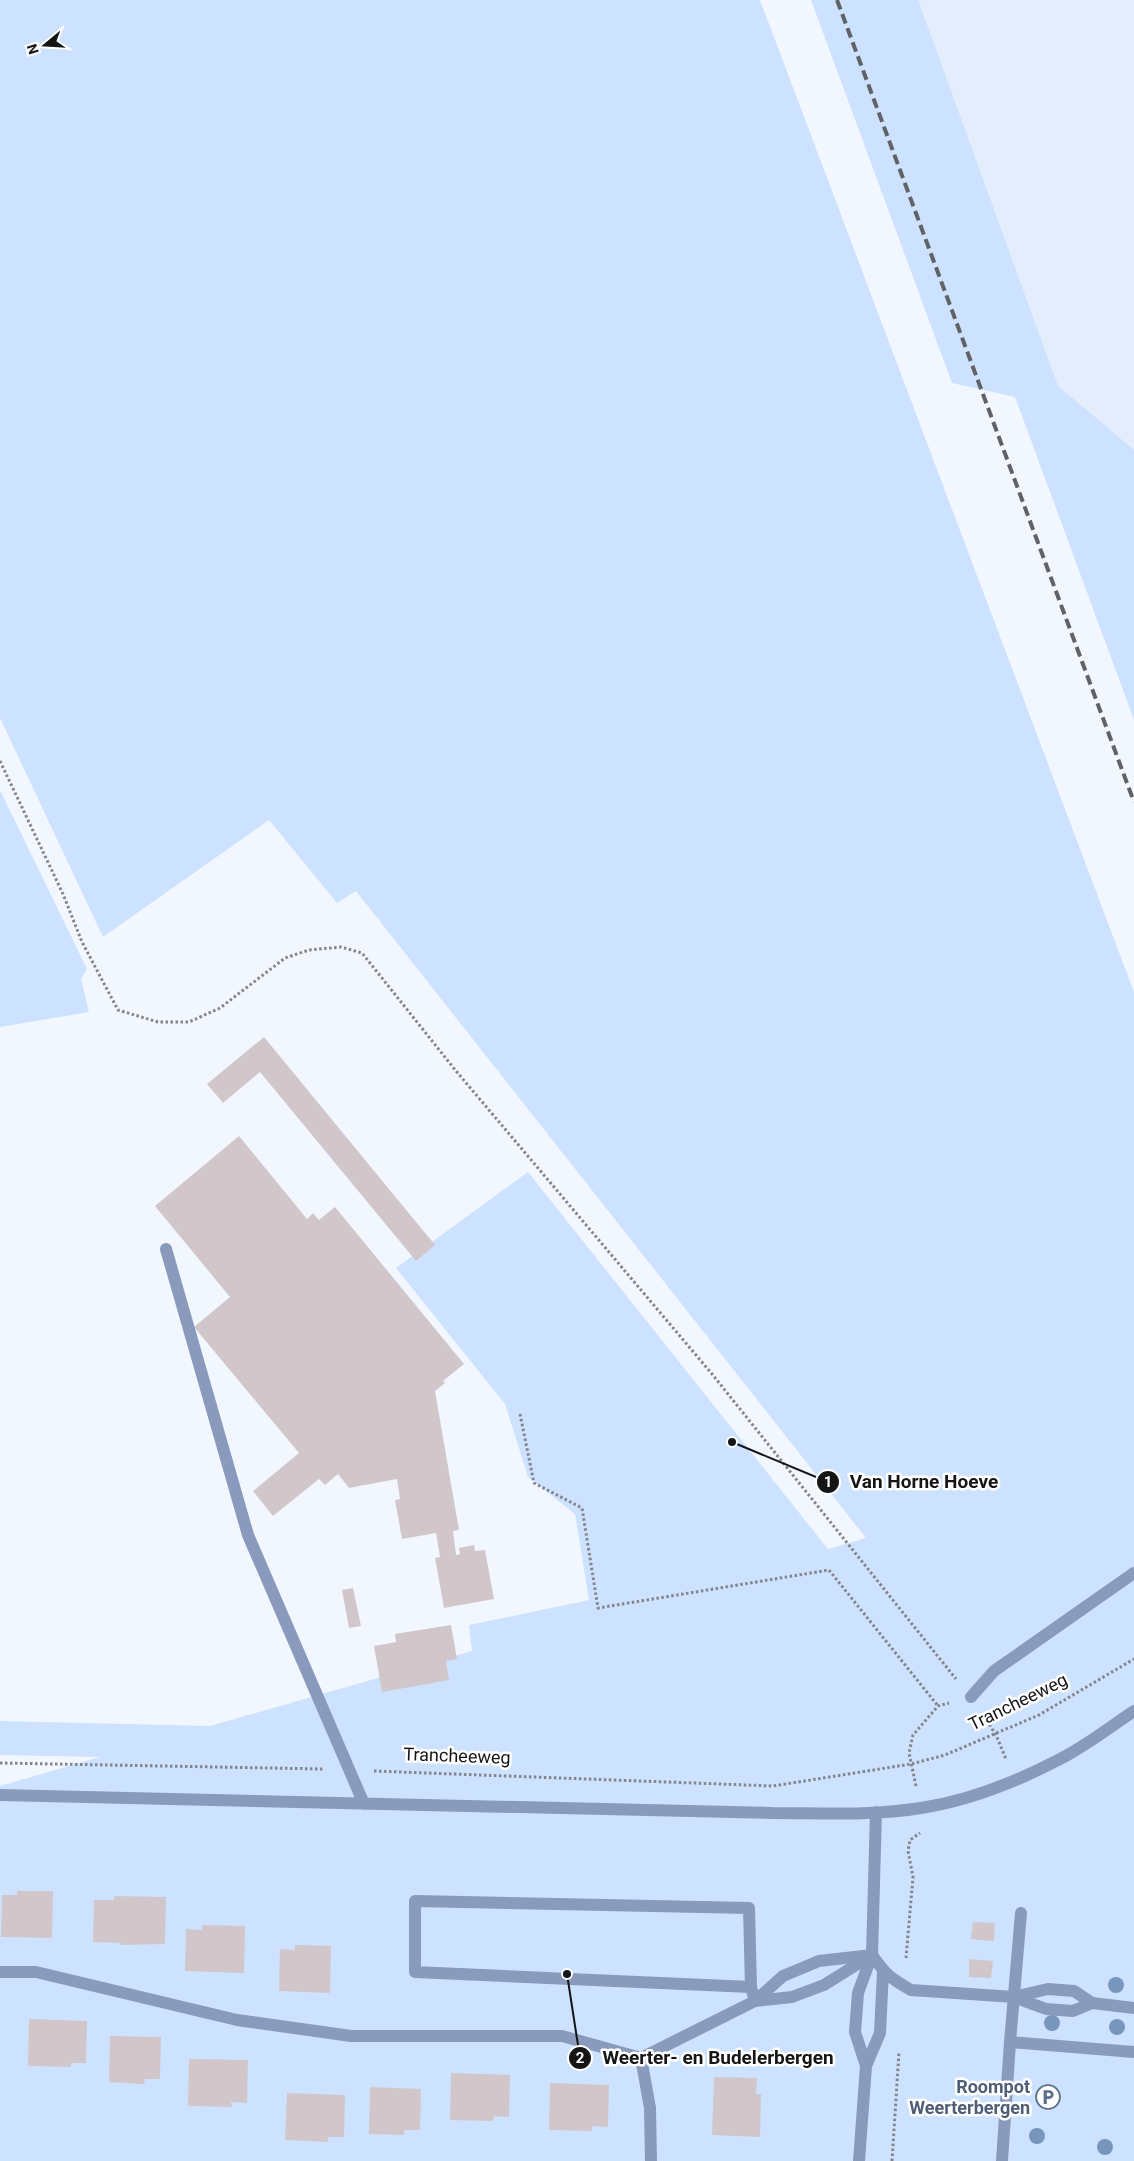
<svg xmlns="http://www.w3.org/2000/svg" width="1134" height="2161" font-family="Roboto,sans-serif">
  <rect width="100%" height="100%" fill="#f2f7ff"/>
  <!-- built -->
  <path fill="#e3edfb" d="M 915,0 L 1134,0 L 1134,455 L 1056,389 Z"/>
  <!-- green -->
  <path fill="#cde2ff" d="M 0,0 L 760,0 L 1134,992 L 1134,2161 L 0,2161 L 0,1786 L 100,1757 L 0,1755 L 0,1721 L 210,1726 L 472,1651 L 469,1625 L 589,1600 L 575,1514 L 528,1477 L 505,1404 L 396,1268 L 528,1172 L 828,1549 L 866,1538 L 356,891 L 337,903 L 269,820 L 103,937 L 0,718 Z
    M 811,0 L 918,0 L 1058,386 L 1134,450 L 1134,720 L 1015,397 L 952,383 Z
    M 0,790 L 87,969 L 81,979 L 89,1012 L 0,1027 Z"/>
  <!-- building -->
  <path fill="#d1c7ca" d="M 264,1037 L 435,1245 L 416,1261 L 260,1072 L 223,1103 L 207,1084 Z
    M 239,1136 L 307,1219 L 313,1213 L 319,1220 L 335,1207 L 464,1364 L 443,1381 L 445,1383 L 435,1391 L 459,1530 L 453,1531 L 456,1555 L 460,1554 L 459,1548 L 474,1545 L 475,1551 L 485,1550 L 494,1599 L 444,1608 L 435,1558 L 440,1557 L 436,1533 L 402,1539 L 395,1500 L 400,1499 L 397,1479 L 349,1488 L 338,1474 L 325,1485 L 319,1479 L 273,1516 L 253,1491 L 299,1453 L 194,1327 L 230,1297 L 155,1206 Z
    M 353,1588 L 361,1626 L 349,1628 L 342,1590 Z
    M 451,1625 L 457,1659 L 446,1661 L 449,1680 L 382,1692 L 374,1646 L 396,1642 L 395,1634 Z
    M 17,1891 L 53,1891 L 52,1938 L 1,1937 L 2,1895 L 17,1895 Z
    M 114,1896 L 166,1897 L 165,1944 L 121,1945 L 121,1943 L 93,1942 L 94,1900 L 114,1900 Z
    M 973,1922 L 995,1923 L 994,1941 L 971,1939 Z
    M 202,1925 L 245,1926 L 244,1973 L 185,1971 L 186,1929 L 202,1930 Z
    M 295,1945 L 331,1946 L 330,1993 L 279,1991 L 280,1949 L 295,1950 Z
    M 969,1959 L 993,1961 L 991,1978 L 969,1977 Z
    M 29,2019 L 87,2021 L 86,2063 L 71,2063 L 71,2067 L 28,2066 Z
    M 110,2036 L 161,2037 L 160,2079 L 145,2079 L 144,2084 L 109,2082 Z
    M 189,2059 L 248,2060 L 247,2103 L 231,2102 L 232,2107 L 188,2106 Z
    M 451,2073 L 510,2075 L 509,2117 L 494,2116 L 493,2121 L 450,2120 Z
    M 714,2077 L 757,2078 L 756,2094 L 761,2094 L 760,2137 L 712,2135 Z
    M 550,2083 L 609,2085 L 608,2127 L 592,2126 L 592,2131 L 549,2130 Z
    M 370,2087 L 421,2089 L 420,2130 L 404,2130 L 404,2135 L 369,2134 Z
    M 287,2093 L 345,2095 L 344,2137 L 328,2137 L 328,2142 L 285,2140 Z"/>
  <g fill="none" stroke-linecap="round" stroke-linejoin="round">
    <!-- path -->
    <path stroke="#82858a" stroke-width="3" stroke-dasharray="2.5 2.5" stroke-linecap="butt" d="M 0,761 L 63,894 L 82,942 L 118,1010 L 158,1022 L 189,1022 L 220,1008 L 285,958 L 309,950 L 341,947 L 362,953 L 456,1071 L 712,1374 L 956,1679
      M 520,1414 L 534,1483 L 582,1508 L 598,1608 L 829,1570 L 938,1706
      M 984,1716 L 996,1735 L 1006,1759
      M 0,1763 L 323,1769
      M 374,1771 L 773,1786 L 911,1764 L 945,1755 L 1039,1715 L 1134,1659
      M 916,1786 L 909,1753 L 913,1735 L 938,1706 L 949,1703
      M 906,1958 L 913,1877 L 908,1851 L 910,1840 L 920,1833
      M 892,2161 L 899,2052"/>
    <!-- minor -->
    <path stroke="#899abd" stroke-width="12" d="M 166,1249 L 248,1535 L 364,1804
      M 971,1697 L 994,1671 L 1134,1573
      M 0,1795 L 772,1813 C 821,1813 872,1816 921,1808 C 968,1801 1018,1781 1060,1759 C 1086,1746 1110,1727 1134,1711
      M 876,1812 L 872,1955 C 886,1975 890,1978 911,1990 L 1014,1997 L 1048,1989 L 1074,1991 L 1092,2003 L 1073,2011 L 1046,2009 L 1014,1997
      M 872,1955 L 824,1985 L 792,1997 L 755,2001 L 783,1976 L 819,1961 Z
      M 0,1972 L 36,1972 L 237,2020 L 351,2036 L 562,2036 L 641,2058 L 755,2001 L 751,1987 L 749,1908 L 415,1901 L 415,1972 L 751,1987
      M 1092,2003 L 1134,2008
      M 1010,2042 L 1021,1913
      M 641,2058 L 650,2108 L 651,2161
      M 866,2066 L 855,2032 L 858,1993 L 872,1955
      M 859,2161 L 866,2066 L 880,2033 L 883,1971
      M 1002,2161 L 1010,2042 L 1134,2052"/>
    <!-- rail -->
    <path stroke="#5f6266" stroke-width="4" stroke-dasharray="10 5" stroke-linecap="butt" d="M 837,0 L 1134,802"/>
  </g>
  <!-- trees -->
  <g fill="#7896bc">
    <circle cx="1116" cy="1985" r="8"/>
    <circle cx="1052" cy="2023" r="8"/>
    <circle cx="1117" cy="2027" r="8"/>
    <circle cx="1037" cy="2136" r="8"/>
    <circle cx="1105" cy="2147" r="8"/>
  </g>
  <!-- icons -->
  <defs>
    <g id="parking-ring" transform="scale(1.25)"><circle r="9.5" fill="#fff" stroke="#5c6f8a" stroke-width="1.5"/><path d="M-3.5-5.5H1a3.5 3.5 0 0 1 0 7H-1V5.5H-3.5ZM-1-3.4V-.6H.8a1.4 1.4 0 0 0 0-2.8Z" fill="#5c6f8a"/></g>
  </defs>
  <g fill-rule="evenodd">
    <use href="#parking-ring" x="1048" y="2097"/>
  </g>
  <g text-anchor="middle" stroke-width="5" stroke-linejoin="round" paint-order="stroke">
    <!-- street labels -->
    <g font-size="18" fill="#131517" stroke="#fff">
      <text transform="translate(1018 1702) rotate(-26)" y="6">Trancheeweg</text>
      <text transform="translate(457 1756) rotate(2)" y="6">Trancheeweg</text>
    </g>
    <!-- service labels -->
    <g font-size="18" font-weight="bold" fill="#4e5e75" stroke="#fff" text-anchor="end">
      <text x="1030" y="2093">Roompot<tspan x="1030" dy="21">Weerterbergen</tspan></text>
    </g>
  </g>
  <!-- callouts -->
  <path fill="none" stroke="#131517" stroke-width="2" d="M732 1442L828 1482M567 1974L580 2058"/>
  <g fill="#131517" stroke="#fff" stroke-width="2">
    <circle cx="732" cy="1442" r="5"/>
    <circle cx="567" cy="1974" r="5"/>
    <circle cx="828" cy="1482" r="12"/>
    <circle cx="580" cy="2058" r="12"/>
  </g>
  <g font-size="15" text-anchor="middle" font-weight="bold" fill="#fff">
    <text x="828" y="1487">1</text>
    <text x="580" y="2063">2</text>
  </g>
  <g font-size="19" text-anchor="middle" font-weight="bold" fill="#131517" stroke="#fff" stroke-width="5" stroke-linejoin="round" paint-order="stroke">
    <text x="924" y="1488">Van Horne Hoeve</text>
    <text x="718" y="2064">Weerter- en Budelerbergen</text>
  </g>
  <!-- north arrow -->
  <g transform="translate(45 45) rotate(252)" stroke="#ffffff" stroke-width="4" paint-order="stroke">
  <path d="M0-4L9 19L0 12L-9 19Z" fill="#131517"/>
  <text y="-8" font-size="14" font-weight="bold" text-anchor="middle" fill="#131517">N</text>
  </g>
</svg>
